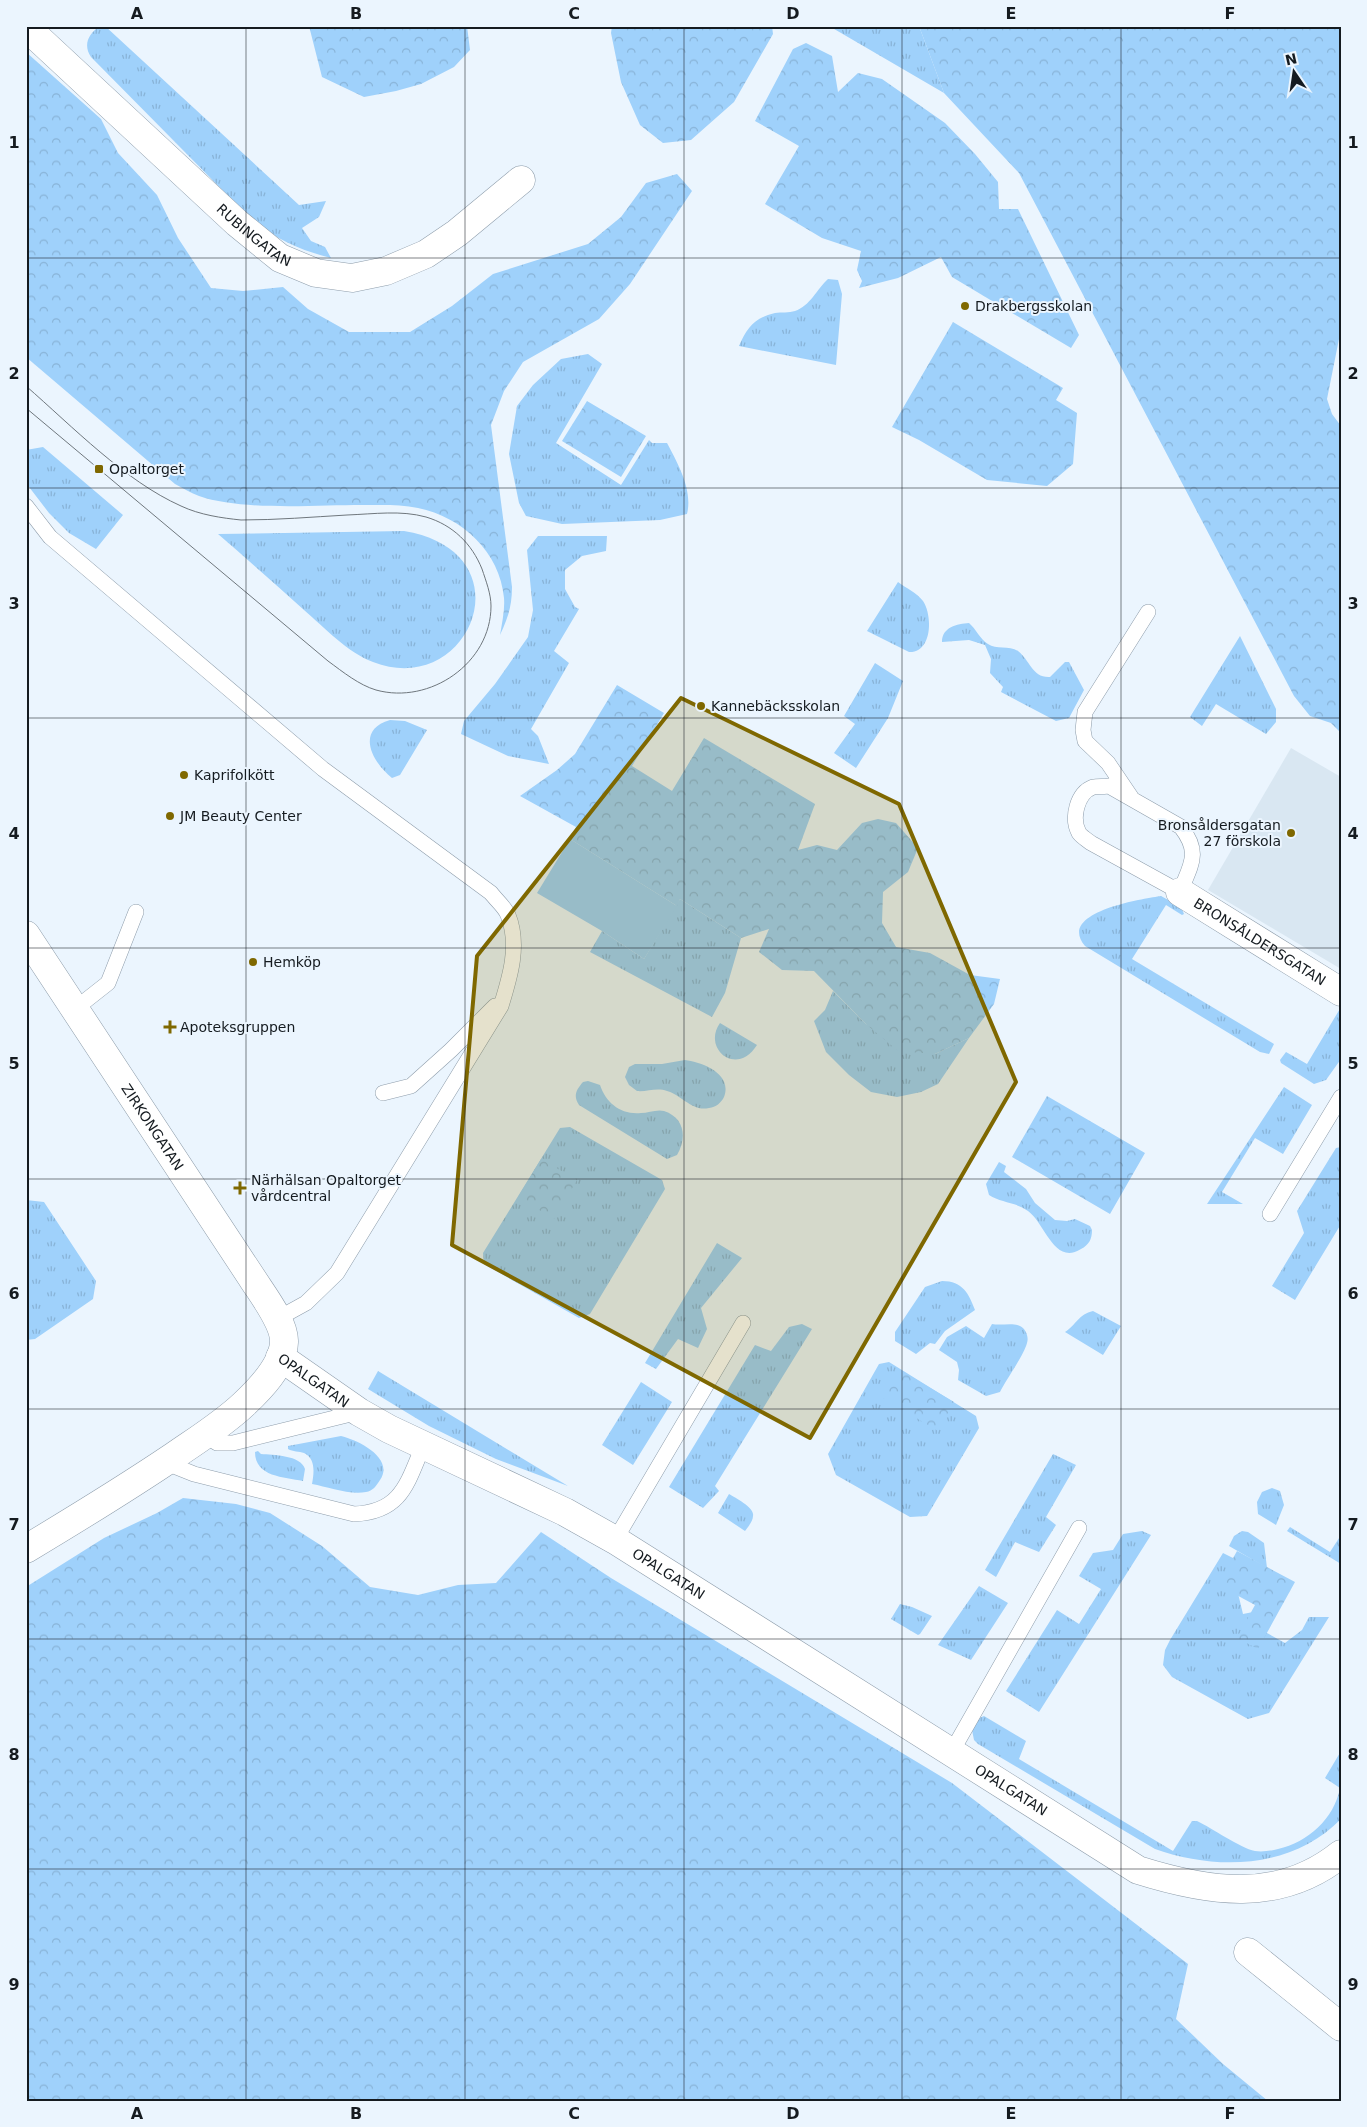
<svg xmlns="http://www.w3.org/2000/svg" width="1367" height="2127" font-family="'DejaVu Sans',sans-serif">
  <defs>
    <pattern id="grass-tufts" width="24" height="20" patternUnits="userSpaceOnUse" patternTransform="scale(1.25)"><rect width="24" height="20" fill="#9fd1fb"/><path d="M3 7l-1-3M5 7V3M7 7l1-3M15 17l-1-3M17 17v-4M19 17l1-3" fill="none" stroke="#88b3d7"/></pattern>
    <pattern id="forest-crowns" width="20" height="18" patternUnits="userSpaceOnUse" patternTransform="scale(1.25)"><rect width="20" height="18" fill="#9fd1fb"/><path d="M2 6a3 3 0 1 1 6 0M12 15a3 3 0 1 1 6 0" fill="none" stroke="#88b3d7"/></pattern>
  </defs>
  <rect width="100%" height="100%" fill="#ebf5fe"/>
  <!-- built -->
  <path fill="#d9e7f2" d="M 1291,748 L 1341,777 L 1341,969 L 1208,890 Z"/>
  <!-- grass -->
  <path fill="url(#grass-tufts)" d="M 100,26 L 105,26 L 299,205 L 326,201 L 319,217 L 302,228 L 311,241 L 325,247 L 331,258 C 302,251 276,239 253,221 L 91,57 C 83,45 88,34 100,26 Z
    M 829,26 L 919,26 L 944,93 Z
    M 828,279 L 838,280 L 842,294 L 836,365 L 739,346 C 747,328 754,318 775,313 C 781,312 789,313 795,311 C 810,306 817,289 828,279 Z
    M 588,354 L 602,364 L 556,443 L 621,485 L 649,440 L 652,443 L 667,443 C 678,464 693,490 687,514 L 660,520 L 562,524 L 526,516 L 519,503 L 509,454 L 517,406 L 533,385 L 561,359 Z
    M 43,447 L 123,515 L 96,549 L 69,533 L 49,513 L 26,483 L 26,450 Z
    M 404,531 C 530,552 470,700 373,662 C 347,652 325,628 304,610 C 275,584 247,559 218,534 Z
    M 538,536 L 607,536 L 606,551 L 582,556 L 565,570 L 565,589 L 575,607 L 579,609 L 554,651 L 569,663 L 531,729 L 538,736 L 549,764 L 508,756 L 461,734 L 464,721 L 495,684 L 528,637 L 533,610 L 527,550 Z
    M 898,582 C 906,588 917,593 923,601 C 933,616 932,653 909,652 L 867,631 Z
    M 969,623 C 976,629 980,639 988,644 C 996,650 1009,645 1018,651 C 1030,660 1032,678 1050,677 L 1065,662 L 1069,662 L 1084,690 L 1069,718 L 1056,721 L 1001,692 L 1003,687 L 990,673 L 991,659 L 985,645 L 969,640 L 942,642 C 942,627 957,624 969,623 Z
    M 1240,636 L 1276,709 L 1276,722 L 1266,734 L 1216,704 L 1202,726 L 1190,717 Z
    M 875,663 L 903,681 L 888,718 L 856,768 L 834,753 L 855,724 L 844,716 Z
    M 390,720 L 405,721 L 427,730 L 400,775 L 392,778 C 372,762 355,730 390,720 Z
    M 1161,896 L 1181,907 L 1184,914 L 1182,915 L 1166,905 L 1132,959 L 1274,1044 L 1269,1054 L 1260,1052 L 1085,946 C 1056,912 1142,899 1161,896 Z
    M 680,899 L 741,938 L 725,993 L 712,1017 L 590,952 L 602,931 L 644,959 Z
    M 833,991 L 866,1024 L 935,1054 L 969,1038 L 938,1084 L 921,1092 L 897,1097 L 871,1092 L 849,1075 L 826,1052 L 814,1021 L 825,1010 Z
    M 1341,1007 L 1341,1059 L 1326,1080 L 1314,1084 L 1281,1063 L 1280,1060 L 1286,1052 L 1307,1064 Z
    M 720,1023 L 757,1045 C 736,1078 702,1048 720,1023 Z
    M 685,1060 C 701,1062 733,1073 724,1097 C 721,1103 716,1107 709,1108 C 692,1112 682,1095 667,1091 C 657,1087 647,1092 637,1091 L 629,1085 L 625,1077 L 629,1067 L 635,1064 L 662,1064 Z
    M 588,1081 L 600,1085 C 606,1103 621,1115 641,1113 C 648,1113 657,1109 664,1111 C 685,1118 687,1138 677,1155 L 667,1159 L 579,1105 C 573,1096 576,1090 583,1082 Z
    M 1284,1087 L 1312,1105 L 1283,1154 L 1255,1138 L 1222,1192 L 1243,1204 L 1207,1204 Z
    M 570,1127 L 662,1180 L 665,1189 L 590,1314 L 579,1318 L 484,1264 L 483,1253 L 560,1128 Z
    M 1341,1147 L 1341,1224 L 1295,1300 L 1272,1286 L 1304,1233 L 1297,1211 L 1336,1148 Z
    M 999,1162 L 1006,1166 L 1004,1172 L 1026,1189 L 1035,1203 L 1055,1220 L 1067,1221 L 1075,1219 L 1090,1226 L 1092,1230 C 1092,1239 1089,1245 1081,1249 C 1054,1266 1045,1223 1028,1211 C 1016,1202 1001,1203 989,1195 L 986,1184 Z
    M 26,1200 L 44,1202 L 96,1281 L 93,1299 L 35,1339 L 26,1340 Z
    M 717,1243 L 742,1258 L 701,1308 L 707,1329 L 698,1348 L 678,1339 L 656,1369 L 645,1363 Z
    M 942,1281 C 963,1281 969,1294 975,1310 L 945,1331 L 935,1344 L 930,1343 L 916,1354 L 895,1341 L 895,1332 L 925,1287 Z
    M 1093,1311 L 1121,1326 L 1103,1355 L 1065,1332 C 1076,1325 1079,1314 1093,1311 Z
    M 802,1324 L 812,1329 L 715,1486 L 719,1491 L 703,1508 L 669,1487 L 755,1345 L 771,1351 L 789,1327 Z
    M 992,1324 C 1001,1326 1012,1322 1020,1326 C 1026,1329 1029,1337 1027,1343 C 1024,1355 1006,1380 1000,1392 L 986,1396 L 958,1380 L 959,1370 L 957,1362 L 939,1350 L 947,1337 L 966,1326 L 984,1338 Z
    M 889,1362 L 976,1416 L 979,1428 L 927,1516 L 910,1517 L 836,1475 L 828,1454 L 879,1364 Z
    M 378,1371 L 568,1486 L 496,1459 L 429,1426 L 368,1389 Z
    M 641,1382 L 672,1402 L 633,1465 L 602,1445 Z
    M 341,1436 C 358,1440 395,1458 380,1480 C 376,1486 373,1491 366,1492 C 349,1495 328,1487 312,1484 C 314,1473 316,1459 304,1453 C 299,1451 293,1452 288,1449 L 288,1446 Z
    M 258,1451 L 261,1454 C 273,1455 301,1455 305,1469 L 303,1481 C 284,1477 255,1477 255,1452 Z
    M 1053,1454 L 1076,1465 L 1046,1517 L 1056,1525 L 1039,1552 L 1015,1542 L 996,1577 L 985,1570 Z
    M 1272,1488 L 1280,1491 L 1284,1505 L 1276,1525 L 1258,1514 L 1257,1502 L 1262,1492 Z
    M 729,1494 C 736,1498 755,1508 753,1516 C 753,1521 748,1527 745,1531 L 718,1513 Z
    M 1290,1527 L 1330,1552 L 1341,1535 L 1341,1564 L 1287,1531 Z
    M 1142,1531 L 1151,1535 L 1039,1712 L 1006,1691 L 1057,1610 L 1079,1624 L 1101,1589 L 1079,1576 L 1093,1553 L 1113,1550 L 1123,1534 Z
    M 1242,1531 L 1248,1532 L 1264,1543 L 1267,1568 L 1229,1546 L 1234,1536 Z
    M 1223,1553 L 1251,1567 L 1235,1581 L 1243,1614 L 1258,1611 L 1256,1627 L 1285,1643 L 1302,1630 L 1309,1617 L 1329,1617 L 1269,1713 L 1248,1719 L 1172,1677 L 1163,1665 L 1165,1650 L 1170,1640 Z
    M 979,1586 L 1008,1603 L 971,1660 L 938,1645 Z
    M 900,1604 L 912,1607 L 932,1616 L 920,1634 L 918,1635 L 891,1619 Z
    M 984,1716 L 1026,1741 L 1019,1759 L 1173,1851 L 1192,1821 L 1197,1821 C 1212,1828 1240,1848 1255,1851 C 1262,1852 1270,1851 1278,1849 C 1308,1842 1334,1819 1340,1788 L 1325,1778 L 1341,1751 L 1341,1819 C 1292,1869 1217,1871 1155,1849 L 978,1744 L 974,1740 L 972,1730 L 977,1719 Z"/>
  <!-- forest -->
  <path fill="url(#forest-crowns)" d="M 309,26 L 467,26 L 470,50 L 454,67 L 421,84 L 396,91 L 364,97 L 322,77 Z
    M 612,26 L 772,26 L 773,34 L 734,102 L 691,140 L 663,143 L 640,125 L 621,82 L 611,33 Z
    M 919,26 L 1341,26 L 1341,329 L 1327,399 L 1332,414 L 1341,426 L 1341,733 L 1331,723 L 1310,716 L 1294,696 L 1019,173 L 944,93 Z
    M 806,43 L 832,56 L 838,92 L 858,73 L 882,79 L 945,123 L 975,154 L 998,182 L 999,209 L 1018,209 L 1079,335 L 1071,348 L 952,277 L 941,257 L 898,278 L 859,288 L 862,281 L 857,270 L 861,251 L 822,238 L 765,204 L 799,146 L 755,121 L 793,49 Z
    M 26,52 L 101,119 L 118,153 L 157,195 L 178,238 L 211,288 L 243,291 L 283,287 L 308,309 L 349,332 L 410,332 L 452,306 L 493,274 L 588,244 L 621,217 L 646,183 L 677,174 L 692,191 L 630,284 L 599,319 L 523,362 L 504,391 L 491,425 L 512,587 C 512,606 508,618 500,635 C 502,623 505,610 504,598 C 500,552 462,517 418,508 C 400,504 380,505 362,505 C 315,505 242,511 199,496 C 191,493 183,488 175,484 L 26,357 Z
    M 953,322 L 1063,388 L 1056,400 L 1077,413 L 1073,464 L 1047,486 L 987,480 L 919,440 L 892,427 Z
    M 587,401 L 646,436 L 621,477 L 562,441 Z
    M 617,685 L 664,713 L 632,766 L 672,791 L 704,738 L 815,804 L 798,850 L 817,845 L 837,850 L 862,823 L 878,819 L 896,823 L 918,848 L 908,872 L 883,892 L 882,923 L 896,947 L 930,953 L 970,975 L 1000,979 L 994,1004 L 969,1038 L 935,1054 L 898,1051 L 866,1024 L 814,971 L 782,970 L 759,952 L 769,929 L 741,938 L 680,899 L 677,906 L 570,839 L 576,827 L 520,796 L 557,770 L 575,754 Z
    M 1047,1096 L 1145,1153 L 1110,1214 L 1012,1157 Z
    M 541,1159 L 577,1180 L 554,1219 L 518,1197 Z
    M 900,1370 L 954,1402 L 938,1431 L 883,1398 Z
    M 183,1498 L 236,1504 L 270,1513 L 322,1546 L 370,1587 L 418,1595 L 458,1585 L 496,1583 L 541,1532 L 611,1578 L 952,1783 L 1188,1964 L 1176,2019 L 1223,2064 L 1268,2101 L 26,2101 L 26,1587 L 104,1538 L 157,1513 Z
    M 1237,1551 L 1295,1582 L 1258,1649 L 1237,1638 L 1255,1605 L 1218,1585 Z"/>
  <!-- pitch -->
  <path fill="#9fd1fb" d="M 570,839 L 677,906 L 644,959 L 602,931 L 537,893 Z"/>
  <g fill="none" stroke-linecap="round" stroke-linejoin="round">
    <!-- service casing -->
    <g stroke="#8e9dab" stroke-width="16">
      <path id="service" d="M 26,506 L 50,537 L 323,769 L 491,893 C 496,900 505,907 508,915 C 520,945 510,977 501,1006 L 337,1273 L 306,1303 L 277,1319
        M 1109,786 L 1181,827 C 1201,853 1191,864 1180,892 L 1091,843 C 1087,840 1082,837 1079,833 C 1071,818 1077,793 1093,787 C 1098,786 1105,787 1109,786 Z
        M 1131,797 L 1108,763 L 1085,741 L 1083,730 L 1085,712 L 1148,612
        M 75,1009 L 108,983 L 136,912
        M 383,1093 L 411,1086 L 451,1050 L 495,1006
        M 1270,1214 L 1341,1097
        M 205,1435 L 217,1443 L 233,1443 L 359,1412
        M 164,1462 L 194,1474 L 354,1514 C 401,1512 407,1484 423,1446
        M 615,1540 L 743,1323
        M 951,1753 L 1079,1528"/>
    </g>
    <!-- minor casing -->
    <g stroke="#8e9dab" stroke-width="29">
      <g id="minor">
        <path id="s1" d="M 26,27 L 237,223 L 280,258 L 316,273 L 352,278 L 386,271 L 426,254 L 457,233 L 521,180"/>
        <path id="s2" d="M 1180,892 L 1341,992"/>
        <path id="s3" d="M 26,935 L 252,1278 C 262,1294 285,1323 284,1342 C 283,1366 260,1389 244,1404 C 223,1424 197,1440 174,1456 C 125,1489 76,1519 26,1549"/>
        <path id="s4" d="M 280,1357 L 359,1412 L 389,1429 L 565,1512 L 615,1540 L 1138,1870 C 1208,1892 1279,1904 1341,1854"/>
        <path d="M 1248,1952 L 1341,2027"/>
      </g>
    </g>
    <!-- service -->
    <use href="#service" stroke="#fff" stroke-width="15"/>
    <!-- minor -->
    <use href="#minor" stroke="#fff" stroke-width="28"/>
    <!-- tram -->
    <path stroke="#6f777d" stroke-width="1" d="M 26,386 C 73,427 125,481 181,506 C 200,515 222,518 241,520 C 277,520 312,517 347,515 C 374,514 401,510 426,517 C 453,525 472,544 482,569 C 486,581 491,594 491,606 C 491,663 430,705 376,690 C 359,685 343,672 328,661 L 26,408"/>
  </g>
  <!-- marked area -->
  <path fill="#7f6800" fill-opacity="0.2" stroke="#7f6800" stroke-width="4" stroke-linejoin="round" d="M 681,698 L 899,804 L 1016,1082 L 810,1438 L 452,1245 L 477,956 Z"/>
  <!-- grid -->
  <path fill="none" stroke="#151b20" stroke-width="1" stroke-opacity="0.55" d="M 246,26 L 246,2101M 465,26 L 465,2101M 684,26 L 684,2101M 902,26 L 902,2101M 1121,26 L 1121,2101M 26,258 L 1341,258M 26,488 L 1341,488M 26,718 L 1341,718M 26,948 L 1341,948M 26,1179 L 1341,1179M 26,1409 L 1341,1409M 26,1639 L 1341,1639M 26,1869 L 1341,1869"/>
  <!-- markers -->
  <g fill="#7f6800" stroke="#ebf5fe" stroke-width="2">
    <circle cx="965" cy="306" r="5"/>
    <rect x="94" y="464" width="10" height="10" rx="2.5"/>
    <circle cx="701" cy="706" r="5"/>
    <circle cx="184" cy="775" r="5"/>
    <circle cx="170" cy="816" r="5"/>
    <circle cx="1291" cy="833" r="5"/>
    <circle cx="253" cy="962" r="5"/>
    <path d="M167.5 1019.5h5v5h5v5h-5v5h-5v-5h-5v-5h5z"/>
    <path d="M237.5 1180.5h5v5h5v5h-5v5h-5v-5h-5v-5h5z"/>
  </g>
  <g text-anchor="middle" stroke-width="4" stroke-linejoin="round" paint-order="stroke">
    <!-- street labels -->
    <g font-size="14" fill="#151b20" stroke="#ebf5fe">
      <text dy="5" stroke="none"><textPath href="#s1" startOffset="309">RUBINGATAN</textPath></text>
      <text dy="5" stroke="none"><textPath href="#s2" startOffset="94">BRONSÅLDERSGATAN</textPath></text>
      <text dy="5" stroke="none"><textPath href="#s3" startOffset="230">ZIRKONGATAN</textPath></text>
      <text dy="5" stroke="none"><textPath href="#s4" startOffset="41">OPALGATAN</textPath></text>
      <text dy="5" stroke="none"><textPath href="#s4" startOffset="446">OPALGATAN</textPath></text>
      <text dy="5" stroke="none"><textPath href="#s4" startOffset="851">OPALGATAN</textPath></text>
    </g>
    <!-- poi labels -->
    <g font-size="14" fill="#151b20" stroke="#ebf5fe" text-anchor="start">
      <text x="975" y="311">Drakbergsskolan</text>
      <text x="109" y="474">Opaltorget</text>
      <text x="711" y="711">Kannebäcksskolan</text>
      <text x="194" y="780">Kaprifolkött</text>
      <text x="180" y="821">JM Beauty Center</text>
      <text x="1281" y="830" text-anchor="end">Bronsåldersgatan<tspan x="1281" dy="16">27 förskola</tspan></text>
      <text x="263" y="967">Hemköp</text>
      <text x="180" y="1032">Apoteksgruppen</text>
      <text x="251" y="1185">Närhälsan Opaltorget<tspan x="251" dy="16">vårdcentral</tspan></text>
    </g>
  </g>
  <!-- border -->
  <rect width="1367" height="2127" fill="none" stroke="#ebf5fe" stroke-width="55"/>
  <!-- north arrow -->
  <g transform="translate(1294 72) rotate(347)" stroke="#ebf5fe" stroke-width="4" paint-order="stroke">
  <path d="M0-4L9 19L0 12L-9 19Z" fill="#151b20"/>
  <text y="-8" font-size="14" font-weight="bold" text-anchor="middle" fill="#151b20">N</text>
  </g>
  <rect x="28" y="28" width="1312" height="2072" fill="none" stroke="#151b20" stroke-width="2"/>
  <g font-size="16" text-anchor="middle" font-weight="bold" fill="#151b20">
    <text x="137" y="19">A</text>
    <text x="356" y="19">B</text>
    <text x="574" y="19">C</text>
    <text x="793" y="19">D</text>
    <text x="1011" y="19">E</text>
    <text x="1230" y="19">F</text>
    <text x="14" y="148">1</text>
    <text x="1353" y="148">1</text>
    <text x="14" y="379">2</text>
    <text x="1353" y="379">2</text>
    <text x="14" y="609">3</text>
    <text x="1353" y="609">3</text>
    <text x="14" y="839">4</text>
    <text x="1353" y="839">4</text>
    <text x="14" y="1069">5</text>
    <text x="1353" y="1069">5</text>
    <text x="14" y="1299">6</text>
    <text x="1353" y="1299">6</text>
    <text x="14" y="1530">7</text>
    <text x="1353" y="1530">7</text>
    <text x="14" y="1760">8</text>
    <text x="1353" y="1760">8</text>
    <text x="14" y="1990">9</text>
    <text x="1353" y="1990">9</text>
    <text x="137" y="2119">A</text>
    <text x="356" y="2119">B</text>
    <text x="574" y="2119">C</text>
    <text x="793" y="2119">D</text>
    <text x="1011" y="2119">E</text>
    <text x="1230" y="2119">F</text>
  </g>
</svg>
